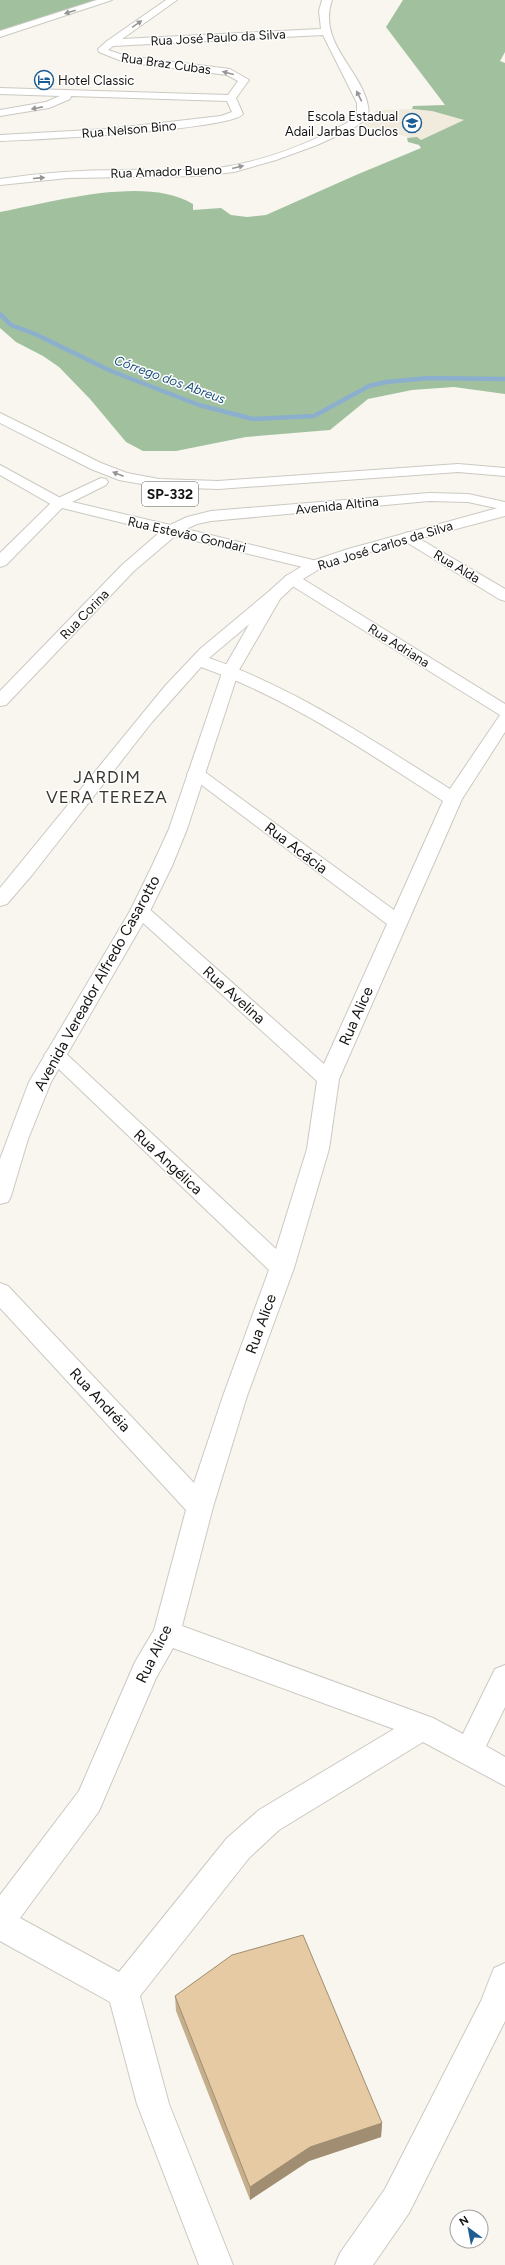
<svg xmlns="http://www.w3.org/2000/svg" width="505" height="2265" font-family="Figtree,sans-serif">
  <rect width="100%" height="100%" fill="#f8f6ef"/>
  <!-- built -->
  <path fill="#f0ebdd" d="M 412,109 L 432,111 L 465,120 L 421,140 L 362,126 L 377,110 Z"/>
  <!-- forest -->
  <path fill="#a1c19e" d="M 0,0 L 103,0 L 0,33 Z
    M 403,0 L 505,0 L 505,52 L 500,61 L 505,63 L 505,394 L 454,387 L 412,390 L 368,399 L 330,430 L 246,437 L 176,451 L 143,451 L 126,442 L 90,399 L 59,367 L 43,356 L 16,342 L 0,328 L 0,212 C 52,202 146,175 193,204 L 193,210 L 221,208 L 231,215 L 247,217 L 266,215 L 356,175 L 421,148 L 419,145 L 408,142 L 407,138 L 417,137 L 421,140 L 464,120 L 432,111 L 412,109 L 413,106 L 445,105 L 386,27 Z"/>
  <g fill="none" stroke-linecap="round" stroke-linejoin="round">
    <!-- stream -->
    <path stroke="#8cafce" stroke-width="4.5" d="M 0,314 L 11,325 L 35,334 L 111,371 L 199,405 L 253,419 L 314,416 L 369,386 L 386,382 L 428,378 L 505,379"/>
    <!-- minor casing -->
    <g stroke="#cbc9c2" stroke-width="2">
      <path id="minor" d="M 97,0 L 112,0 L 0,37 L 0,31 Z
        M 166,0 L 177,0 L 122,39 L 321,29 L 319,11 L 322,0 L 332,0 C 317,43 361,69 368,106 C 369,110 368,114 368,118 L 352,129 L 317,145 L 276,160 L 234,172 L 198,176 L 68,178 L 0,185 L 0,179 C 40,173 81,170 121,170 C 153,169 186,172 218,168 C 267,161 316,141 357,117 L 357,103 L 323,35 L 113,46 L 108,50 L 126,56 L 230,69 L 249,80 L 236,98 L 243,114 C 231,130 32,140 0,141 L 0,135 L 108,129 L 221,116 L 232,112 L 227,101 L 71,96 L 70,99 L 49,108 L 0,116 L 0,110 L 46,102 L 60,96 L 0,94 L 0,88 L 228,95 L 238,81 L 227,75 L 124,62 L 99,52 L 98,49 L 107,41 Z
        M 0,465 L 64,500 L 170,525 L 187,517 L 211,511 L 429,493 L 468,494 L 505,502 L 505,510 L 468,502 L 429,501 L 211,521 L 197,524 L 186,529 L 321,562 L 323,565 L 321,568 L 315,570 L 175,536 L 134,571 L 6,705 L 0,706 L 0,691 L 122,565 L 160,532 L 54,506 L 0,475 Z
        M 408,532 L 505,589 L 505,601 L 499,599 L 403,540 L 400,537 L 403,534 Z
        M 292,574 L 298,576 L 505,704 L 505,732 L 462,799 L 339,1079 L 329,1149 L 294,1268 L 247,1396 L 213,1507 L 182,1626 L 433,1718 L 463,1734 L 495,1669 L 505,1665 L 505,1707 L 486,1746 L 505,1757 L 505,1786 L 423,1742 L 279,1830 L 249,1858 L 140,1996 L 169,2104 L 233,2265 L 199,2265 L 137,2104 L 110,2002 L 0,1941 L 0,1895 L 79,1791 L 135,1662 L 154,1630 L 186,1510 L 0,1308 L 0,1283 L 8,1286 L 194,1483 L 223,1396 L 269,1270 L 44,1055 L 48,1050 L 55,1048 L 62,1050 L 276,1249 L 307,1149 L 317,1081 L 130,911 L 133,907 L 140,905 L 147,907 L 324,1064 L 387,924 L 187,774 L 190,770 L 202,770 L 394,910 L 443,801 C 365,751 289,698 201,667 L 152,722 L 32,875 L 7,904 L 0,906 L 0,888 L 165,686 L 200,649 L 267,593 L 279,593 L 281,596 L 279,599 L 209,658 C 297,689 372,740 450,789 L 500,715 L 286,582 L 284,579 L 286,576 ZM 173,1648 L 394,1729 L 259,1810 L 227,1838 L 119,1972 L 20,1918 L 99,1811 L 156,1678 Z
        M 505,1963 L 505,2021 L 409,2213 L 373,2265 L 335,2265 L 340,2253 L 385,2189 L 481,2001 L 494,1968 Z"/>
    </g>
    <!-- tertiary casing -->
    <g stroke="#cbc9c2" stroke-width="2">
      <path id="tertiary" d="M 101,478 L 106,479 L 108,482 L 106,485 L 64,506 L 6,565 L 0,567 L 0,553 L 54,500 Z
        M 505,506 L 505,516 L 358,555 L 321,568 L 298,582 L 280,599 L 239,670 L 187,829 L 172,866 L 150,911 L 51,1082 L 28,1139 L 11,1196 L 8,1202 L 0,1204 L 0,1159 L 29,1082 L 130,911 L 152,866 L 169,829 L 223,670 L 267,593 L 286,576 L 309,562 L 348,549 Z"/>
    </g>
    <!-- primary casing -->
    <g stroke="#cbc9c2" stroke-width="2">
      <path id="primary" d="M 0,413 L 101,463 L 127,473 L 159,479 L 218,481 L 458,464 L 505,468 L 505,476 L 458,472 L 218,489 L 159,487 L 119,480 L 91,469 L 0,423 Z"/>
    </g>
    <!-- minor -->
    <use href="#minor" fill="#fff" fill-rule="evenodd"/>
    <!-- tertiary -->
    <use href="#tertiary" fill="#fff" fill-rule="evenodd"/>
    <!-- primary -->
    <use href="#primary" fill="#fff" fill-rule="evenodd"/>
  </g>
  <!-- wall -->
  <path fill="#c5ae8c" d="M 175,1996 L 382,2123 L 381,2137 L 309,2161 L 250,2200 L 176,2011 Z"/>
  <!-- shaded-wall -->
  <path fill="#a08d72" d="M 382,2123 L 381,2137 L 309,2161 L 250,2200 L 250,2187 L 310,2147 Z"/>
  <!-- building -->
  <path fill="#e5caa3" stroke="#a08d72" d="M 303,1935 L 382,2123 L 310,2147 L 250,2187 L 175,1996 L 232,1955 Z"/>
  <!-- one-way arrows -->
  <defs><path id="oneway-solid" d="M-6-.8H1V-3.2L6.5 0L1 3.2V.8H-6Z"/></defs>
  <g fill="#969594">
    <use href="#oneway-solid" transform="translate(70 12) rotate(163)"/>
    <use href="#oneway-solid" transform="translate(137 24) rotate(-34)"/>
    <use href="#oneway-solid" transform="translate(228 73) rotate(-165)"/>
    <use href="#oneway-solid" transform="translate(359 96) rotate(-117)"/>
    <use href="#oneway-solid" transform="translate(37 108) rotate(169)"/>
    <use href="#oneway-solid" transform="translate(238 167) rotate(-14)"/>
    <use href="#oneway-solid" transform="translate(39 178) rotate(-5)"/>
    <use href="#oneway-solid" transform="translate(118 474) rotate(-159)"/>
  </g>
  <!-- icons -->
  <defs>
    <g id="hotel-ring" transform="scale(1)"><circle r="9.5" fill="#fff" stroke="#1d5d93" stroke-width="1.5"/><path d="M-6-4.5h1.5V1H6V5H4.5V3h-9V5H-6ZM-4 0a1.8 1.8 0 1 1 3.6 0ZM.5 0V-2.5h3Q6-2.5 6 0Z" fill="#1d5d93"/></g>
    <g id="school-ring" transform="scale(1)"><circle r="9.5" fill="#fff" stroke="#1d5d93" stroke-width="1.5"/><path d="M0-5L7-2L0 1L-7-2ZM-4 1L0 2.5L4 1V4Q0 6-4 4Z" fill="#1d5d93"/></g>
  </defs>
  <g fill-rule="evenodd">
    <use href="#hotel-ring" x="44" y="80"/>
    <use href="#school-ring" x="412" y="123"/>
  </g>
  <g text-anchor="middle" stroke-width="3" stroke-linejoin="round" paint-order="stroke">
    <!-- far-street labels -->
    <g font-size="13" fill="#151412" stroke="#fff">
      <text transform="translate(218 37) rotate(-3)" y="5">Rua José Paulo da Silva</text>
      <text transform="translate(166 63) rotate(8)" y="5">Rua Braz Cubas</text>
      <text transform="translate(129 129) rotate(-5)" y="5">Rua Nelson Bino</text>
      <text transform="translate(166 171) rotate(-2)" y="5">Rua Amador Bueno</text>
      <text transform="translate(337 505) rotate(-6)" y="5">Avenida Altina</text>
      <text transform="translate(187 534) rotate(13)" y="5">Rua Estevão Gondari</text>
      <text transform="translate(385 545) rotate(-17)" y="5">Rua José Carlos da Silva</text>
      <text transform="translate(457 566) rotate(31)" y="5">Rua Alda</text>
      <text transform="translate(84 614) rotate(-46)" y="5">Rua Corina</text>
      <text transform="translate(399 645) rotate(32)" y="5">Rua Adriana</text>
    </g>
    <!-- far-poi labels -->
    <g font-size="13" fill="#151412" stroke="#fff" text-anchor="start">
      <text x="58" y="85">Hotel Classic</text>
      <text x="398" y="121" text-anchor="end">Escola Estadual<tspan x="398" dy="15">Adail Jarbas Duclos</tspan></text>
    </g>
    <!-- far-water labels -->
    <g font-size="13" font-style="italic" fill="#1c527b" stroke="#fff">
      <text transform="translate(170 379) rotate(20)" y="5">Córrego dos Abreus</text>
    </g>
    <!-- shield labels -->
    <rect fill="#fff" stroke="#5b5a59" stroke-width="1" x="142" y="482" width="56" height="24" rx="3"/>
    <g font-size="14" font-weight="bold" fill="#151412">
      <text x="170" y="499">SP-332</text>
    </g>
    <!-- street labels -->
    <g font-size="15" fill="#151412" stroke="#fff">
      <text transform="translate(296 848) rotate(37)" y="5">Rua Acácia</text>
      <text transform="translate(97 983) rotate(-61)" y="5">Avenida Vereador Alfredo Casarotto</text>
      <text transform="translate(234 995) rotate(42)" y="5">Rua Avelina</text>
      <text transform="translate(356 1016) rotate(-66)" y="5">Rua Alice</text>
      <text transform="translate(168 1162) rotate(43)" y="5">Rua Angélica</text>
      <text transform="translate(261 1324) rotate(-70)" y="5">Rua Alice</text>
      <text transform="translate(100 1400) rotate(47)" y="5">Rua Andréia</text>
      <text transform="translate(154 1654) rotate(-64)" y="5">Rua Alice</text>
    </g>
    <!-- quarter labels -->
    <g font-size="17" letter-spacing="1" fill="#393732" stroke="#fff">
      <text x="107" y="783">JARDIM<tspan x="107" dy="20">VERA TEREZA</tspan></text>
    </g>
  </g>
  <!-- north arrow -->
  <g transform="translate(469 2229) rotate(328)"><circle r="19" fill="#ffffff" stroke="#a1a1a0"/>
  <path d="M0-3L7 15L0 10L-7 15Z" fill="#1d5d93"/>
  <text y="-6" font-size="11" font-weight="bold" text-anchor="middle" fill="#151412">N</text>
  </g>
</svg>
